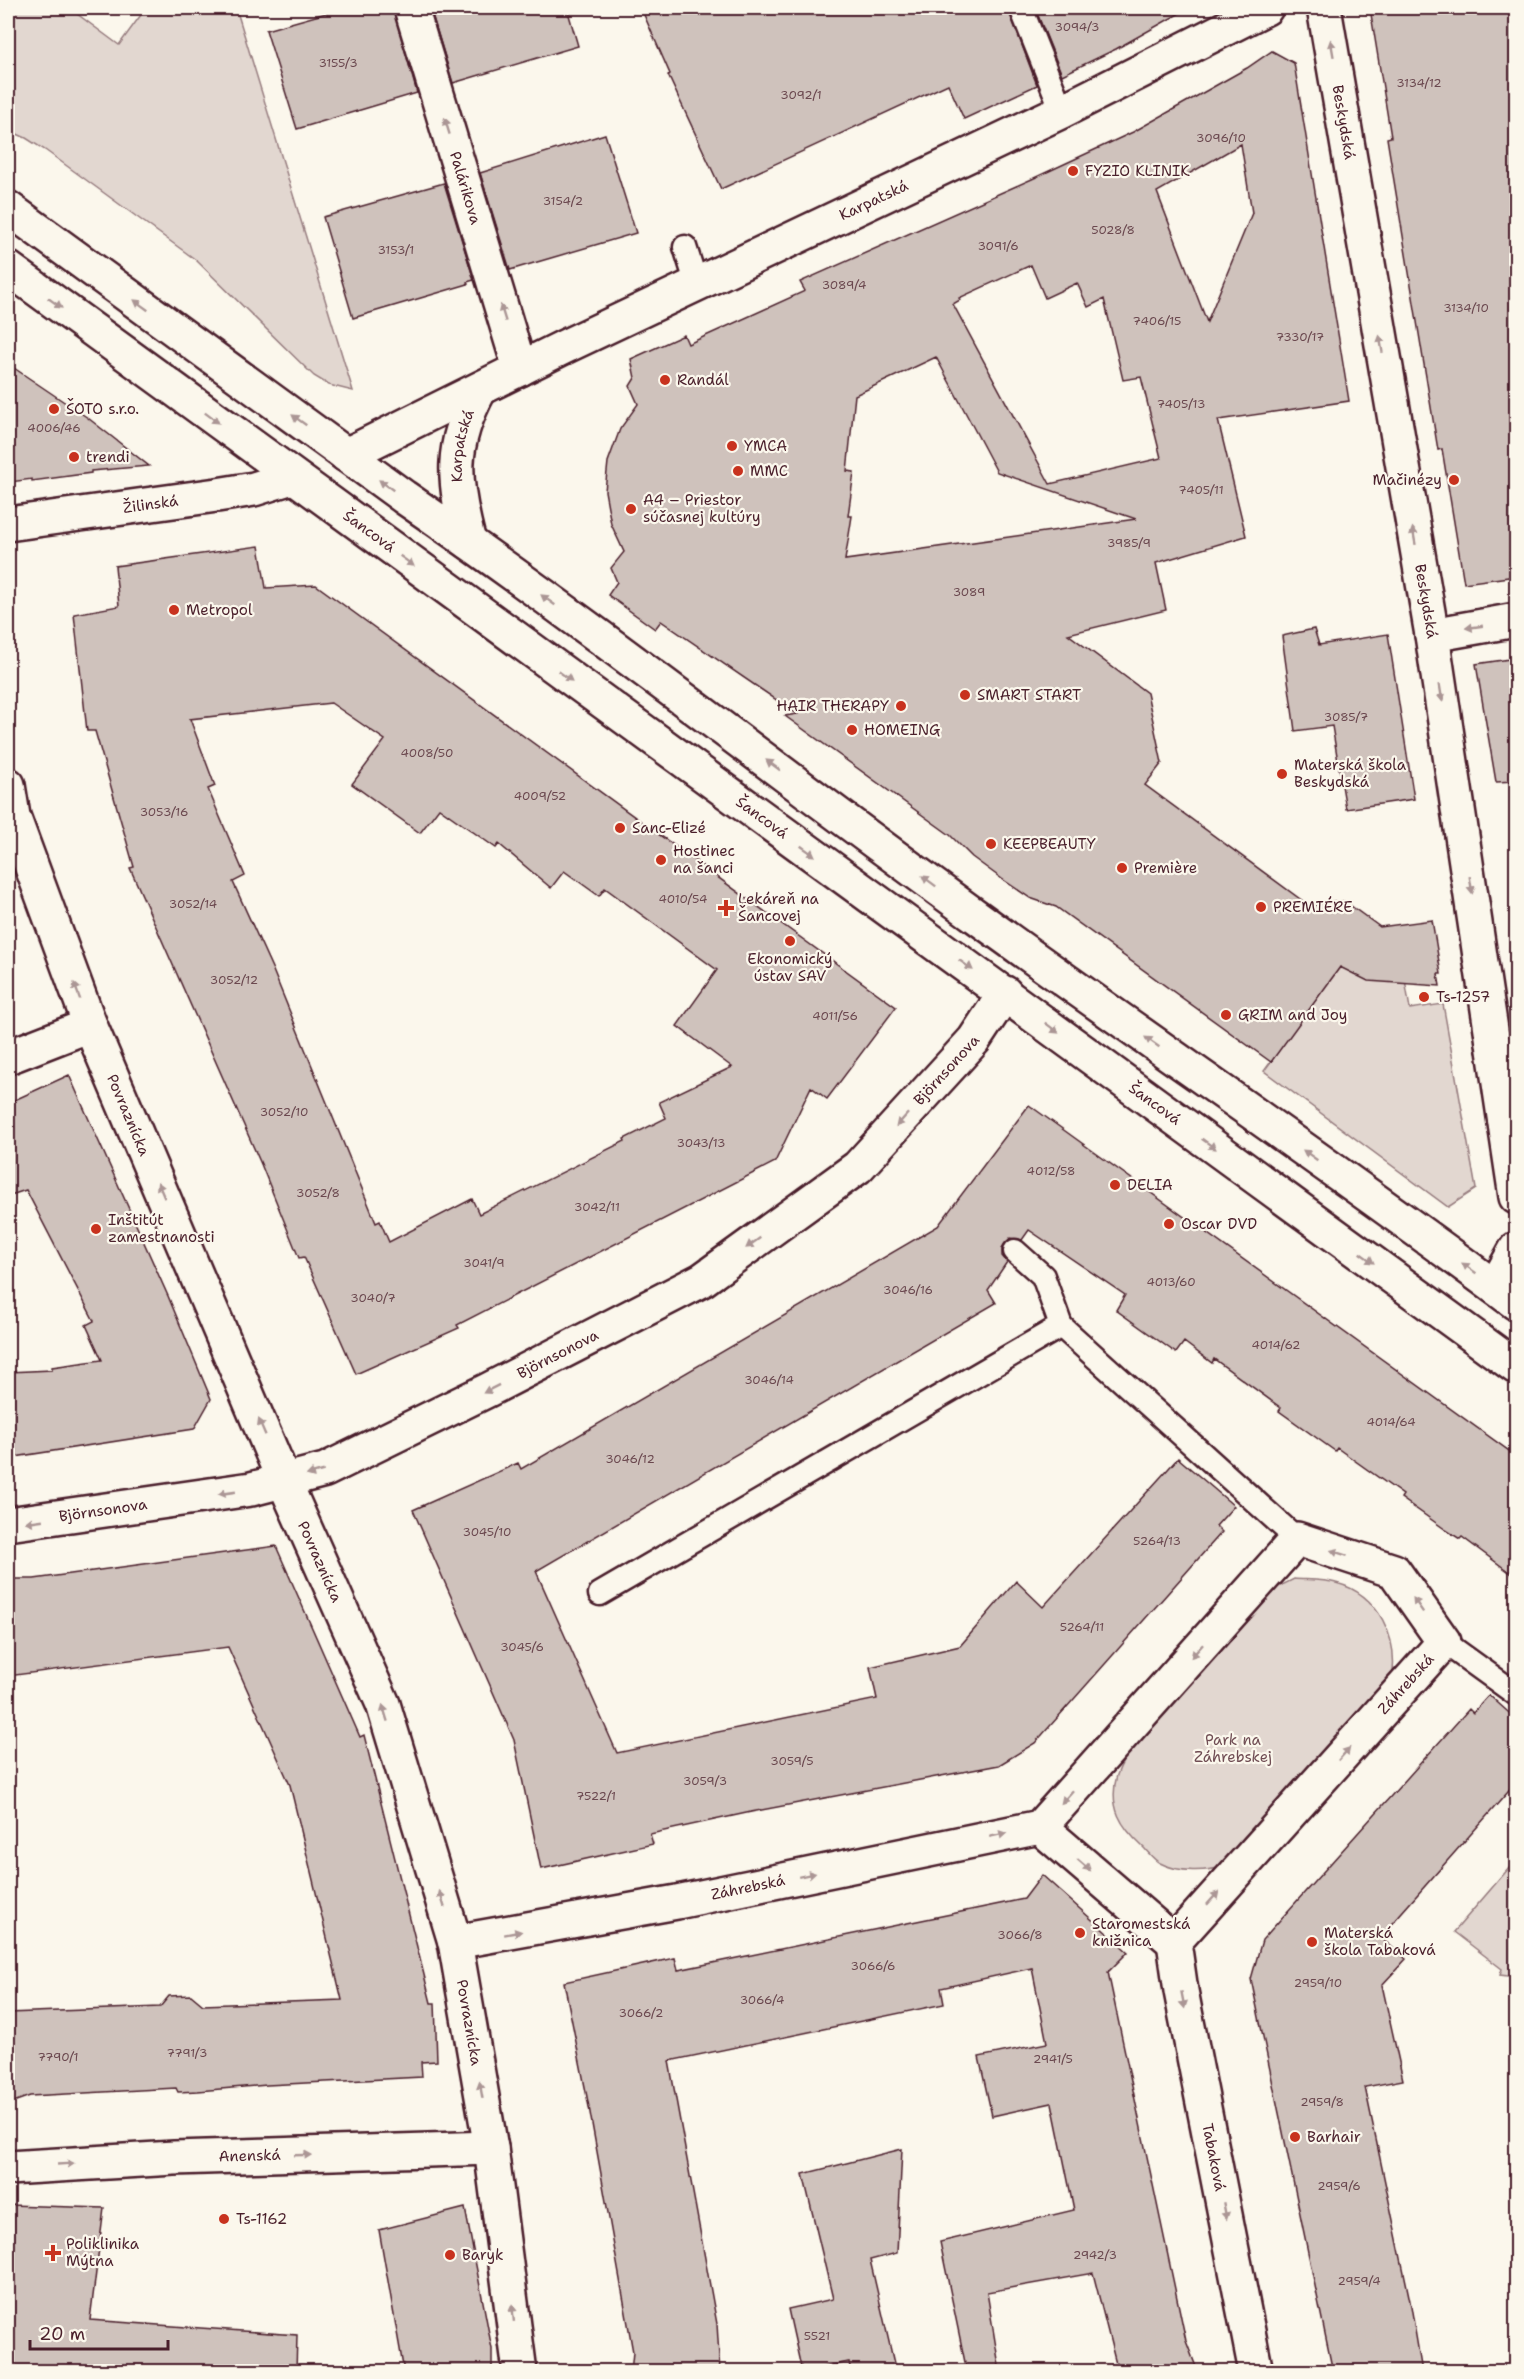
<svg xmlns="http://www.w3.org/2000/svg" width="1524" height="2379" font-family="'Shantell Sans',sans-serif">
  <rect width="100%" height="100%" fill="#fbf7ec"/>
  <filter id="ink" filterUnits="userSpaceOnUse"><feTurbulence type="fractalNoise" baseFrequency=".0167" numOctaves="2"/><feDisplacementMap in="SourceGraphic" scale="12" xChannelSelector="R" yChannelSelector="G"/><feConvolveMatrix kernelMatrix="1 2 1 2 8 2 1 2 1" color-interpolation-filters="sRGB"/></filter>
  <g filter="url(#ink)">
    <!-- green -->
    <path fill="#e2d7d0" stroke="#967b7e" stroke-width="1.5" d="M 8,8 L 69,8 L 119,45 L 146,8 L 236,8 L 353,391 L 329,385 L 314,376 L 196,260 L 45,150 L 26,138 L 8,130 Z
      M 1340,967 L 1405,980 L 1410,1009 L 1443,1004 L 1476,1189 L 1448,1207 L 1264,1071 Z
      M 1294,1579 C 1307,1580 1323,1579 1336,1583 C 1379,1594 1399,1639 1392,1679 L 1226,1866 C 1206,1872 1179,1873 1160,1863 C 1154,1860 1148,1852 1143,1847 C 1121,1827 1108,1807 1117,1775 C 1126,1749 1148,1729 1165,1709 C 1202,1668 1239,1628 1276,1588 Z
      M 1516,1860 L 1516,1977 L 1500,1975 L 1502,1969 L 1454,1932 Z"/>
    <!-- building -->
    <path fill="#cfc2bc" stroke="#4a1f2b" stroke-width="1.5" fill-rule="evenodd" d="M 344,8 L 393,8 L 417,93 L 297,129 L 266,30 Z
      M 430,8 L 567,8 L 578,46 L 453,83 Z
      M 641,8 L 1008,8 L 1037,85 L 964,119 L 948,84 L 721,189 L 668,75 L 670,74 Z
      M 1035,8 L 1189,8 L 1116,49 L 1062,75 Z
      M 1370,8 L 1509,8 L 1516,21 L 1516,576 L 1464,583 L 1442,449 L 1438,450 L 1387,138 L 1391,137 Z
      M 1272,51 L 1294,63 L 1349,401 L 1218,420 L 1246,536 L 1156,563 L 1166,610 L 1068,634 L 1147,693 L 1162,763 L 1145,785 L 1311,907 L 1327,901 L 1344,901 L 1380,927 L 1432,920 L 1441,974 L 1438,974 L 1440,986 L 1368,981 L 1340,967 L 1271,1062 L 1056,907 L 1030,898 L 1002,879 L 972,857 L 950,835 L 785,716 L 797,714 L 661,621 L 655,629 L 608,595 L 617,582 L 611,568 L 624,552 L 611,524 L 605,491 L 608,462 L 620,429 L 638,404 L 630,386 L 635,378 L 631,359 L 684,335 L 688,344 L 805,291 L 800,282 L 1032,179 L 1133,132 L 1247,68 ZM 1241,144 L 1252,213 L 1207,322 L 1157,192 ZM 1031,265 L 1045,298 L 1077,283 L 1088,307 L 1104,299 L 1123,380 L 1141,377 L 1161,458 L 1050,484 L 953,304 L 960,300 L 959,298 ZM 936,357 L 997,472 L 1136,519 L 845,560 L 852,516 L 848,516 L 854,472 L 847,471 L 855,395 Z
      M 605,134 L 636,233 L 510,270 L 480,173 Z
      M 444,183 L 474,280 L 467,282 L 468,284 L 353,318 L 323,217 Z
      M 8,364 L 88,418 L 149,466 L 91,471 L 91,473 L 32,481 L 32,479 L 10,482 L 8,459 Z
      M 259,546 L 266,588 L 316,585 L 896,1007 L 827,1099 L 811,1087 L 775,1162 L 457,1325 L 459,1328 L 356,1374 L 304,1257 L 299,1258 L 261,1164 L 130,868 L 134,867 L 95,731 L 87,731 L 74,614 L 119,606 L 115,566 ZM 331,703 L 385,740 L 352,784 L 420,833 L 439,808 L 496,848 L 499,844 L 551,888 L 564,871 L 599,896 L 605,888 L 717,970 L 677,1026 L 732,1067 L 659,1102 L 666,1118 L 624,1139 L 625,1141 L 479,1214 L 472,1199 L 389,1242 L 380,1221 L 376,1223 L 272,968 L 233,882 L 245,876 L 208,789 L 215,786 L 190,719 Z
      M 1314,629 L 1319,645 L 1388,634 L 1414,799 L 1346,809 L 1332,726 L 1295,731 L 1282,636 Z
      M 1516,658 L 1516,781 L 1496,782 L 1476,664 Z
      M 69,1075 L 168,1296 L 211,1399 L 194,1429 L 8,1458 L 8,1372 L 52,1370 L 52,1367 L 102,1360 L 86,1325 L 94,1321 L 26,1190 L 8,1196 L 8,1103 Z
      M 1029,1105 L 1516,1456 L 1516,1577 L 1462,1537 L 1460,1539 L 1446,1530 L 1401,1498 L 1403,1495 L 1337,1448 L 1335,1451 L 1279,1411 L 1281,1408 L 1214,1359 L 1212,1363 L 1184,1342 L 1176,1353 L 1116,1310 L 1125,1295 L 1029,1230 L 1022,1240 L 1010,1238 L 1002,1248 L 1002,1256 L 1007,1262 L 988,1290 L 996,1303 L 536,1571 L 617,1753 L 877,1699 L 870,1667 L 960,1646 L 1016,1581 L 1043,1607 L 1178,1458 L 1234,1506 L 1216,1526 L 1222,1532 L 1035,1743 L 999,1765 L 751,1812 L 650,1834 L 653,1844 L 541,1869 L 514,1740 L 413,1510 L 518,1463 L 521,1469 L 938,1226 Z
      M 276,1546 L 360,1737 L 364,1735 L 431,2003 L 435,2003 L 437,2061 L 421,2062 L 422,2077 L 267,2085 L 198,2091 L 178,2092 L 176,2088 L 30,2096 L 8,2104 L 8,2013 L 160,2007 L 169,1996 L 191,1995 L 203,2005 L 342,2000 L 290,1785 L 228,1647 L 8,1676 L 8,1579 L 34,1579 Z
      M 1489,1695 L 1516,1719 L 1516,1783 L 1380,1937 L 1406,1959 L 1382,1985 L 1403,2080 L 1365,2087 L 1411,2306 L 1422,2372 L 1333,2372 L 1251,1979 L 1262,1940 L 1469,1709 L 1473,1713 Z
      M 1042,1875 L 1128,1952 L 1108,1972 L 1186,2341 L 1198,2372 L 1118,2372 L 1093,2273 L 987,2292 L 1000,2372 L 967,2372 L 940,2242 L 1074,2210 L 1052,2103 L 992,2116 L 979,2057 L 1047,2043 L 1032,1968 L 941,1988 L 944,2004 L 669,2061 L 717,2324 L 720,2372 L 631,2372 L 633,2352 L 589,2107 L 564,1982 L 675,1958 L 678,1970 L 1024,1899 Z
      M 902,2149 L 897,2253 L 870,2260 L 896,2372 L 851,2372 L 849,2362 L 802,2372 L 788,2309 L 833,2299 L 803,2174 Z
      M 8,2205 L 104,2208 L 90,2320 L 297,2335 L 296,2372 L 8,2372 Z
      M 465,2208 L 492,2349 L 492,2372 L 404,2372 L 379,2230 Z"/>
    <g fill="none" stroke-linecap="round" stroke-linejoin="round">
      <!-- service casing -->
      <g stroke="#4a1f2b" stroke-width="27">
        <path id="service" d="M 1021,8 L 1062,111
          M 685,247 L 697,285
          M 1015,1251 L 1043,1276 L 1061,1326
          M 600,1594 L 1061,1326 L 1297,1539
          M 1444,1642 L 1516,1694"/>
      </g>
      <!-- minor casing -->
      <g stroke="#4a1f2b" stroke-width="38">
        <g id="minor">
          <path id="s1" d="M 411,8 L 520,369"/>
          <path id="s2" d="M 1324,8 L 1432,635 L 1516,1197"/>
          <path id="s3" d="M 8,524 L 217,495 L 254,489 L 292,477"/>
          <path d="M 1432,635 L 1516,620"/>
          <path id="s4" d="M 8,785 L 13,816 L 90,1025 L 284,1481 L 383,1704 L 455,1942 L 491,2148 L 520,2372"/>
          <path d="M 8,1057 L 90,1025"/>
          <path d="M 1495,1287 L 1516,1249"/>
          <path id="s5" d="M 8,1524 L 251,1489 L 325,1470 L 488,1390 L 702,1280 L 858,1167 L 974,1040 L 1005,993"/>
          <path d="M 1040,1827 L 1174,1942"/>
          <path id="s6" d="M 455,1942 L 677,1902 L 1040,1827 L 1297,1539 L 1394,1571 L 1444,1642 L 1174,1942"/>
          <path id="s7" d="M 1174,1942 L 1181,1991 L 1256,2372"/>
          <path id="s8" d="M 8,2168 L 174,2158 L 491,2148"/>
        </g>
      </g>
      <!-- tertiary casing -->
      <g stroke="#4a1f2b" stroke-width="38">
        <g id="tertiary">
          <path id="s9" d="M 346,455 L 564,347 L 1062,111 L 1266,8"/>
          <path id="s10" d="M 469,542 C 453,481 449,446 480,389"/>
        </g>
      </g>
      <!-- primary casing -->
      <g stroke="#4a1f2b" stroke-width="38">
        <g id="primary">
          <path d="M 8,208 L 404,497 C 599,631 785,778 977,917 C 1156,1047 1340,1171 1516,1303"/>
          <path id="s11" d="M 8,268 L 1516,1367"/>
        </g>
      </g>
      <!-- service -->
      <use href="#service" stroke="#fbf7ec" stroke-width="22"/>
      <!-- minor -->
      <use href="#minor" stroke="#fbf7ec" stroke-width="33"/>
      <!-- tertiary -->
      <use href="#tertiary" stroke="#fbf7ec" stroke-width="33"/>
      <!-- primary -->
      <use href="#primary" stroke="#fbf7ec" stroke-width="33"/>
    </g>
    <!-- one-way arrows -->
    <defs><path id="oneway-solid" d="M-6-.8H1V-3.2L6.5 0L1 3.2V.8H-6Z" transform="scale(1.5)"/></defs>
    <g fill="#ab9695">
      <use href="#oneway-solid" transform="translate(1332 48) rotate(-100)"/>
      <use href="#oneway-solid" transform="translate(447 126) rotate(-107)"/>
      <use href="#oneway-solid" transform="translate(55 303) rotate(36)"/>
      <use href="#oneway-solid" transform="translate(141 305) rotate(-144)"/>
      <use href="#oneway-solid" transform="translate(503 313) rotate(-107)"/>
      <use href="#oneway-solid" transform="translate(1381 344) rotate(-100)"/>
      <use href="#oneway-solid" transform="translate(212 418) rotate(37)"/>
      <use href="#oneway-solid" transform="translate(299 420) rotate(-144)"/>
      <use href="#oneway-solid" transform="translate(386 485) rotate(-144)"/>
      <use href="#oneway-solid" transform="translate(1414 536) rotate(-100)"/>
      <use href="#oneway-solid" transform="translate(407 561) rotate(36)"/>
      <use href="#oneway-solid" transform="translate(548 600) rotate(-144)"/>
      <use href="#oneway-solid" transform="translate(1474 627) rotate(172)"/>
      <use href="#oneway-solid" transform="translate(565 676) rotate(36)"/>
      <use href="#oneway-solid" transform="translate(1441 693) rotate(81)"/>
      <use href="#oneway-solid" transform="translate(773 765) rotate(-143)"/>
      <use href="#oneway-solid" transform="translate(808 851) rotate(36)"/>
      <use href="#oneway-solid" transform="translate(929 881) rotate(-143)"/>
      <use href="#oneway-solid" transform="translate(1471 885) rotate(81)"/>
      <use href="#oneway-solid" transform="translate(966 965) rotate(36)"/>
      <use href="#oneway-solid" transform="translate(77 991) rotate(-110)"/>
      <use href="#oneway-solid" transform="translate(1052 1028) rotate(37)"/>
      <use href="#oneway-solid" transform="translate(1152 1042) rotate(-145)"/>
      <use href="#oneway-solid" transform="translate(902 1120) rotate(132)"/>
      <use href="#oneway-solid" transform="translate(1209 1144) rotate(36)"/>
      <use href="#oneway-solid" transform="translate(1310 1155) rotate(-145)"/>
      <use href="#oneway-solid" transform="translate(161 1190) rotate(-113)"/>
      <use href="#oneway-solid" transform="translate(753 1243) rotate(144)"/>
      <use href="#oneway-solid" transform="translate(1367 1258) rotate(36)"/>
      <use href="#oneway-solid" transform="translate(1469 1268) rotate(-145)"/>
      <use href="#oneway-solid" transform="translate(491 1389) rotate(153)"/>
      <use href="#oneway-solid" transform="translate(262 1427) rotate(-113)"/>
      <use href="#oneway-solid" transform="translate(315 1473) rotate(165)"/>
      <use href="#oneway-solid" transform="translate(227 1493) rotate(172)"/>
      <use href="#oneway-solid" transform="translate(34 1521) rotate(172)"/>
      <use href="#oneway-solid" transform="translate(1339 1553) rotate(-162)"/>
      <use href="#oneway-solid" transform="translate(1418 1605) rotate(-125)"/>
      <use href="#oneway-solid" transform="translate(1197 1651) rotate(132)"/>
      <use href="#oneway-solid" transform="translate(385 1713) rotate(-107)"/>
      <use href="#oneway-solid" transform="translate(1344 1754) rotate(-48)"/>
      <use href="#oneway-solid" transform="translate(1067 1797) rotate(132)"/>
      <use href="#oneway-solid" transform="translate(998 1835) rotate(-12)"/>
      <use href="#oneway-solid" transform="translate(1084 1865) rotate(41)"/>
      <use href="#oneway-solid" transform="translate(807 1875) rotate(-12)"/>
      <use href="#oneway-solid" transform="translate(1213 1898) rotate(-48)"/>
      <use href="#oneway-solid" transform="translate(442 1899) rotate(-107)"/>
      <use href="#oneway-solid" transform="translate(513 1933) rotate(-10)"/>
      <use href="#oneway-solid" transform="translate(1183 2000) rotate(79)"/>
      <use href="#oneway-solid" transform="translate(481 2090) rotate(-100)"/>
      <use href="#oneway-solid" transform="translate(303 2155) rotate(-2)"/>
      <use href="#oneway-solid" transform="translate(66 2164) rotate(-3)"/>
      <use href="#oneway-solid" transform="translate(1225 2211) rotate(79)"/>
      <use href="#oneway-solid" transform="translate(513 2313) rotate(-96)"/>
    </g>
  </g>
  <!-- markers -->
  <g fill="#c8321e" stroke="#fbf7ec" stroke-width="2">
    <circle cx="1073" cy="171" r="6"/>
    <circle cx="665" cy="380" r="6"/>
    <circle cx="54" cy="409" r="6"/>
    <circle cx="732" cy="446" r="6"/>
    <circle cx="74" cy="457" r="6"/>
    <circle cx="738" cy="471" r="6"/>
    <circle cx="1454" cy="480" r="6"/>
    <circle cx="631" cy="509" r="6"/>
    <circle cx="174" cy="610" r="6"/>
    <circle cx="965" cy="695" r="6"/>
    <circle cx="901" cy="706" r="6"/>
    <circle cx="852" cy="730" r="6"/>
    <circle cx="1282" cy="774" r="6"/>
    <circle cx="620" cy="828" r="6"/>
    <circle cx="991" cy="844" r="6"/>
    <circle cx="661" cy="860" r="6"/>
    <circle cx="1122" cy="868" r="6"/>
    <circle cx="1261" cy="907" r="6"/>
    <path d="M723 899h6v6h6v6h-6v6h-6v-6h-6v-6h6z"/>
    <circle cx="790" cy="941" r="6"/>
    <circle cx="1424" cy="997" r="6"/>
    <circle cx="1226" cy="1015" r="6"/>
    <circle cx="1115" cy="1185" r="6"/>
    <circle cx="1169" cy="1224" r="6"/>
    <circle cx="96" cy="1229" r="6"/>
    <circle cx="1080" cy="1933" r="6"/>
    <circle cx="1312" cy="1942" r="6"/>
    <circle cx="1295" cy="2137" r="6"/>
    <circle cx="224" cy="2219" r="6"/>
    <path d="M50 2244h6v6h6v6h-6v6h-6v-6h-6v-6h6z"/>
    <circle cx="450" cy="2255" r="6"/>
  </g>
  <g text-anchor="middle" stroke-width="4.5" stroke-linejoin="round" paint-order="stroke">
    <!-- number labels -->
    <g font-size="12" fill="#6b484f">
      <text x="1077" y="31">3094/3</text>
      <text x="338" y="67">3155/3</text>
      <text x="1419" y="87">3134/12</text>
      <text x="801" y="99">3092/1</text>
      <text x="1221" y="142">3096/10</text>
      <text x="563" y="205">3154/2</text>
      <text x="1113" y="234">5028/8</text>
      <text x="998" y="250">3091/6</text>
      <text x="396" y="254">3153/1</text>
      <text x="844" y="289">3089/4</text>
      <text x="1466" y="312">3134/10</text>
      <text x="1157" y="325">7406/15</text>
      <text x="1300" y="341">7330/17</text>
      <text x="1181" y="408">7405/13</text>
      <text x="54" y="432">4006/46</text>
      <text x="1201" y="494">7405/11</text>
      <text x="1129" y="547">3985/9</text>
      <text x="969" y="596">3089</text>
      <text x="1346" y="721">3085/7</text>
      <text x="427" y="757">4008/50</text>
      <text x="540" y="800">4009/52</text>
      <text x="164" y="816">3053/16</text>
      <text x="683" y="903">4010/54</text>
      <text x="193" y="908">3052/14</text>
      <text x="234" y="984">3052/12</text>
      <text x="835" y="1020">4011/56</text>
      <text x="284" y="1116">3052/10</text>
      <text x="701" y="1147">3043/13</text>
      <text x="1051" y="1175">4012/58</text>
      <text x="318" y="1197">3052/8</text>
      <text x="597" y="1211">3042/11</text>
      <text x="484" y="1267">3041/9</text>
      <text x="1171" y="1286">4013/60</text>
      <text x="908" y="1294">3046/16</text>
      <text x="373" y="1302">3040/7</text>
      <text x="1276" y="1349">4014/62</text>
      <text x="769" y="1384">3046/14</text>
      <text x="1391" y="1426">4014/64</text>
      <text x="630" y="1463">3046/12</text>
      <text x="487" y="1536">3045/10</text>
      <text x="1157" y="1545">5264/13</text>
      <text x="1082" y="1631">5264/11</text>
      <text x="522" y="1651">3045/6</text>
      <text x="792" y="1765">3059/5</text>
      <text x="705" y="1785">3059/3</text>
      <text x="596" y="1800">7522/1</text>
      <text x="1020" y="1939">3066/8</text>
      <text x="873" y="1970">3066/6</text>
      <text x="1318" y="1987">2959/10</text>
      <text x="762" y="2004">3066/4</text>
      <text x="641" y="2017">3066/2</text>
      <text x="187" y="2057">7791/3</text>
      <text x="58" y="2061">7790/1</text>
      <text x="1053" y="2063">2941/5</text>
      <text x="1322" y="2106">2959/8</text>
      <text x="1339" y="2190">2959/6</text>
      <text x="1095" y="2259">2942/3</text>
      <text x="1359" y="2285">2959/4</text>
      <text x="817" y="2340">5521</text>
    </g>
    <!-- street labels -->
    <g font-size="15" fill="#4a1f2b" stroke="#fbf7ec">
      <text dy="5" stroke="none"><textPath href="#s2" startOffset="116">Beskydská</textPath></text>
      <text dy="5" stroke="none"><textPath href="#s1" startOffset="188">Palárikova</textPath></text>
      <text dy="5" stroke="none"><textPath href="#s9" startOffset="586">Karpatská</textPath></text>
      <text dy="5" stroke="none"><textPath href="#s10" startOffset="98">Karpatská</textPath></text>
      <text dy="5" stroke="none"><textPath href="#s3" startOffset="144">Žilinská</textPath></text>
      <text dy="5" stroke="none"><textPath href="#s11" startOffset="447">Šancová</textPath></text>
      <text dy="5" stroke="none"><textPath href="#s2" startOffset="602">Beskydská</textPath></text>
      <text dy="5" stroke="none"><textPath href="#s11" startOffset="933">Šancová</textPath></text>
      <text dy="5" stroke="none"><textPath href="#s5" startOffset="1068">Björnsonova</textPath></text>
      <text dy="5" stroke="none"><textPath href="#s11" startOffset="1419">Šancová</textPath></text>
      <text dy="5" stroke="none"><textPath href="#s4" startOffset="352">Povraznícka</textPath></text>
      <text dy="5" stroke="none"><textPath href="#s5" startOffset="582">Björnsonova</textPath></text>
      <text dy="5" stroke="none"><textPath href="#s5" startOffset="96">Björnsonova</textPath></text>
      <text dy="5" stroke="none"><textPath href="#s4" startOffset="838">Povraznícka</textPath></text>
      <text transform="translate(1406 1684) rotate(-48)" y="5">Záhrebská</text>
      <text dy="5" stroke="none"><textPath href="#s6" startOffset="298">Záhrebská</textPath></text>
      <text dy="5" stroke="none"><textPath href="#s4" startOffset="1324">Povraznícka</textPath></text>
      <text dy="5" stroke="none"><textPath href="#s8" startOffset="242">Anenská</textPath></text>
      <text dy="5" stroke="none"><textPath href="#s7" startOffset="219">Tabaková</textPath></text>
    </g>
    <!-- poi labels -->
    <g font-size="15" fill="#4a1f2b" stroke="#fbf7ec" text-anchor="start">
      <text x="1085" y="176">FYZIO KLINIK</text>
      <text x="677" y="385">Randál</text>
      <text x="66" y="414">ŠOTO s.r.o.</text>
      <text x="744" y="451">YMCA</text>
      <text x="86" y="462">trendi</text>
      <text x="750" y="476">MMC</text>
      <text x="1442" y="485" text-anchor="end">Mačinézy</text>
      <text x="643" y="505">A4 – Priestor<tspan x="643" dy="17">súčasnej kultúry</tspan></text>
      <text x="186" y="615">Metropol</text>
      <text x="977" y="700">SMART START</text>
      <text x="889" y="711" text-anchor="end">HAIR THERAPY</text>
      <text x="864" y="735">HOMEING</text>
      <text x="1294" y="770">Materská škola<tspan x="1294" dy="17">Beskydská</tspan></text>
      <text x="632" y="833">Sanc-Elizé</text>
      <text x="1003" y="849">KEEPBEAUTY</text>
      <text x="673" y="856">Hostinec<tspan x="673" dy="17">na šanci</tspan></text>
      <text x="1134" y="873">Premiѐre</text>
      <text x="738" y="904">Lekáreň na<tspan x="738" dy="17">Šancovej</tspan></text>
      <text x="1273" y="912">PREMIÉRE</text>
      <text x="790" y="964" text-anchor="middle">Ekonomický<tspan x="790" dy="17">ústav SAV</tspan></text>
      <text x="1436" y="1002">Ts-1257</text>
      <text x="1238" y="1020">GRIM and Joy</text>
      <text x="1127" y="1190">DELIA</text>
      <text x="108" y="1225">Inštitút<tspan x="108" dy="17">zamestnanosti</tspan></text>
      <text x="1181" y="1229">Oscar DVD</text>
      <text x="1092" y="1929">Staromestská<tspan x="1092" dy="17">knižnica</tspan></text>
      <text x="1324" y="1938">Materská<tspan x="1324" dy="17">škola Tabaková</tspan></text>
      <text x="1307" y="2142">Barhair</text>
      <text x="236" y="2224">Ts-1162</text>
      <text x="66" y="2249">Poliklinika<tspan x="66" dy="17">Mýtna</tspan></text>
      <text x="462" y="2260">Baryk</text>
    </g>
    <!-- park labels -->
    <g font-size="15" fill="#704d54" stroke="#fbf7ec">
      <text x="1233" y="1745">Park na<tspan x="1233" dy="17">Záhrebskej</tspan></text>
    </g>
  </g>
  <!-- margin -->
  <rect width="1524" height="2379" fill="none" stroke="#fbf7ec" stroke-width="30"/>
  <rect x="15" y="15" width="1494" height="2349" fill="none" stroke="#4a1f2b" stroke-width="2" filter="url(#ink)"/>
  <!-- scale -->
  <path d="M30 2340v9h138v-9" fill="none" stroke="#4a1f2b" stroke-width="3"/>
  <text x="39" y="2340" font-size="18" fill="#4a1f2b" stroke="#fbf7ec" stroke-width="4.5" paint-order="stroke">20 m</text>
</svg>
